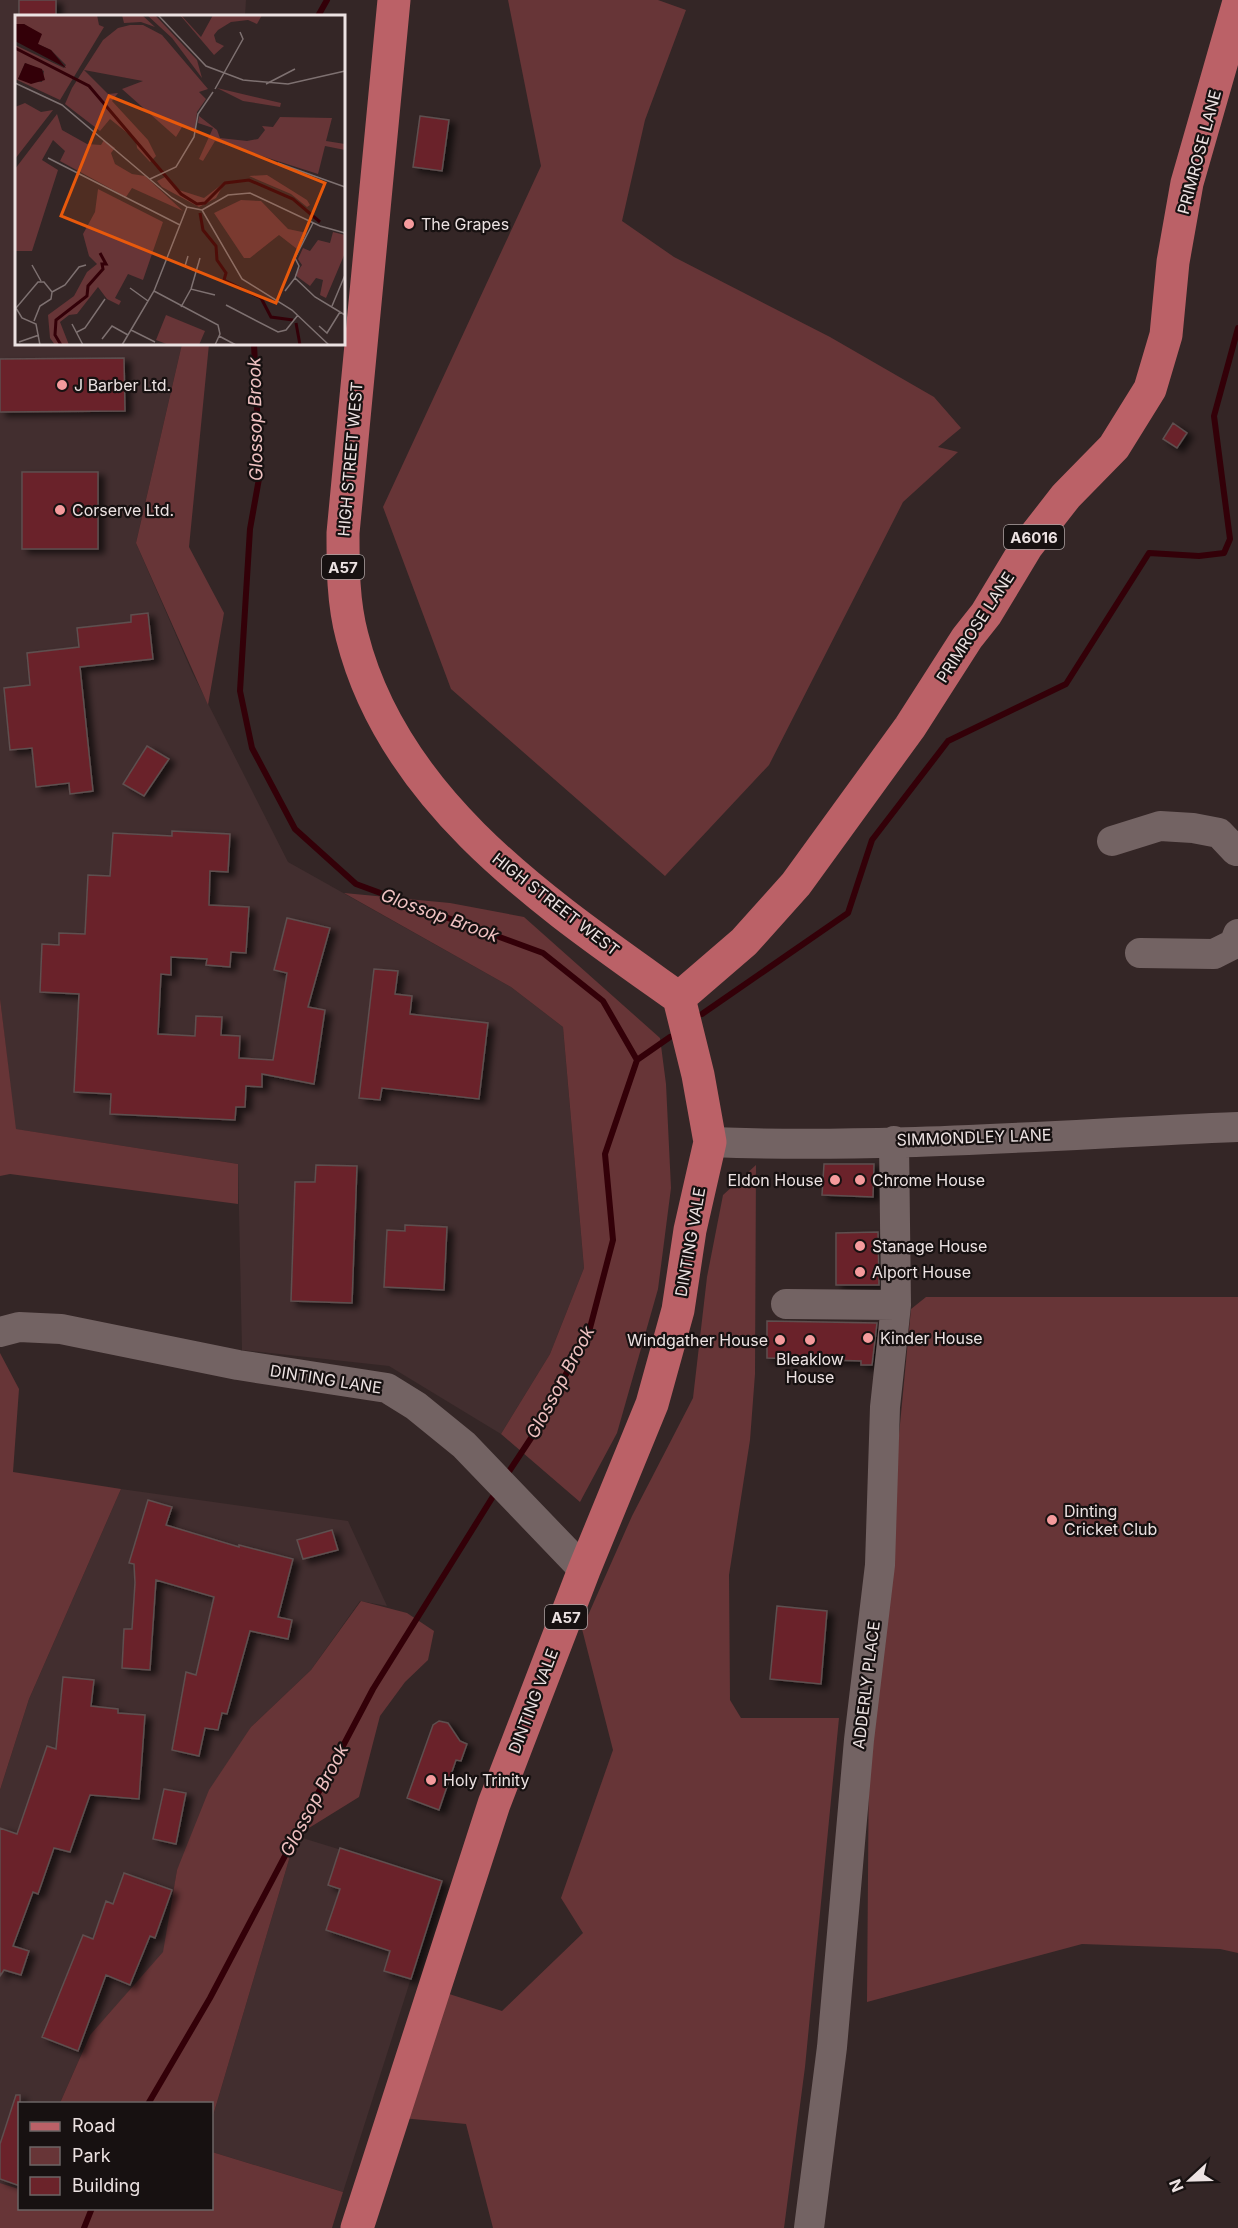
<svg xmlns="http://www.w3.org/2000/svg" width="1238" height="2228" viewBox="0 0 1238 2228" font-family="Inter,sans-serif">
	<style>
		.built { fill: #422e2f }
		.green { fill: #673537 }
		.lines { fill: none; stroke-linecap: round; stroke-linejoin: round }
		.stream { stroke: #330008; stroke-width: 6 }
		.building { fill: #6b232a; stroke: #5e4f4f; stroke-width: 1.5; filter: url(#shadow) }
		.minor { stroke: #736363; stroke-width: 30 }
		.major { stroke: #bb6167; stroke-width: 33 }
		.poi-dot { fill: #f59b9d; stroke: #171111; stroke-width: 2 }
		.labels { text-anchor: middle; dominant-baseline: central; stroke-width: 4.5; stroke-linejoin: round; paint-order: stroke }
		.shield { fill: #171111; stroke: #aca3a3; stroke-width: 1.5 }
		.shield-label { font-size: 15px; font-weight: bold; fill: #ece2e2 }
		.street-label { font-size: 16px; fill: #ece2e2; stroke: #171111 }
		.poi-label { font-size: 16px; fill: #ece2e2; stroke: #171111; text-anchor: start }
		.water-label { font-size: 18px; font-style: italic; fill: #f0c2c2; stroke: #171111 }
		.inset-river { fill: none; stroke: #330008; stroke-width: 3 }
		.inset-road { fill: none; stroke: #7e7171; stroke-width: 1.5 }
		.view { fill: #e8590c; fill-opacity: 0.15; stroke: #e8590c; stroke-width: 3 }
		.inset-edge { fill: none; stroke: #ece2e2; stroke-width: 3 }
	</style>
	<defs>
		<filter id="shadow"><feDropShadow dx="6" dy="4" stdDeviation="3" flood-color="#0009"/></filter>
	</defs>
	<rect width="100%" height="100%" fill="#342626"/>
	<path class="built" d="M0 0H246L245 16H16V344H182L136 543 192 672 288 862 511 987 563 1027 584 1268 550 1354 501 1434 389 1366 242 1350 238 1164 15 1129 0 998Z
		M121 1489 348 1521 387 1606 360 1601 311 1670 251 1727 177 1870 164 1952 90 2035 60 2103 20 2104 19 2189 0 2183V1790L29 1699Z
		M296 1836 442 1881 343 2192 212 2152V2119Z"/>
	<path class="green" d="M508 0H658L686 10 645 120 622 221 674 257 830 337 934 397 961 428 938 447 958 452 903 502 769 765 665 876 451 689 383 507 541 166Z
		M182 344H209L189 547 224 613 208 705 136 543Z
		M344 893 450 903 524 917 660 1038 666 1084 671 1188 658 1289 617 1433 580 1502 501 1434 550 1354 584 1268 563 1027 511 987Z
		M0 998 16 1129 238 1164V1204L10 1174 0 1176Z
		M756 1165 755 1374 750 1440 729 1575 730 1700 741 1718H839L805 2067 784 2228H493L466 2124 402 2118 443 1992 502 2011 583 1933 561 1898 613 1750 582 1629 632 1516 693 1398 707 1277 723 1195Z
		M926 1297H1238V1953L1220 1949 1082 1944 867 2002 869 1749 911 1309Z
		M0 1353 19 1389 13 1472 121 1489 29 1699 0 1790Z
		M361 1601 407 1613 434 1631 428 1660 405 1682 380 1716 359 1797 296 1836 212 2119V2104L60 2103 90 2035 163 1952 177 1870 209 1790 251 1727 311 1670Z
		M212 2152 343 2192 332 2228H0V2183L19 2189 20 2208H212Z"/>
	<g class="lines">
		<path class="stream" d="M318 16 327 0
			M254 344 260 473 250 529 240 691 252 748 295 829 356 884 543 953 603 1001 637 1060 605 1154 613 1240 590 1328 539 1426 506 1476
			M702 1014 848 913 872 840 948 741 1066 684 1149 553 1199 556 1224 553 1230 539 1214 416 1238 328
			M637 1060 670 1037
			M148 2104 210 1998 373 1689 497 1490
			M84 2228 92 2208"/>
	</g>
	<path class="building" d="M19 0H56V16H19Z
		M420 116 449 120 442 171 413 167Z
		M124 358 125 411 0 412V359Z
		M1173 423 1187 433 1177 448 1163 439Z
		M22 472H98V549H22Z
		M148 613 153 659 80 667 93 791 70 794 69 783 36 787 32 748 10 750 4 688 30 685 27 653 79 647 77 628 131 622V615Z
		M147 746 169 759 144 796 123 784Z
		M172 831 230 834 228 872 210 871 209 905 249 907 246 953 231 952 230 967 206 965 207 959 171 957V975L161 974 158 1034 195 1036 196 1016 222 1017 221 1035 240 1036 239 1058 273 1060 287 973 274 970 287 918 330 928 308 1007 325 1010 314 1084 262 1074V1087L246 1086 245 1107H236L235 1120 110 1114 111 1094 74 1092 79 994 40 992 42 944 59 945V933L85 934 88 875 110 876 113 833 172 836Z
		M374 969 398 971 395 994 412 996 410 1014 488 1023 479 1099 382 1088 380 1100 359 1098Z
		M824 1164H874L873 1197 822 1195Z
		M316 1165 357 1166 352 1303 291 1301 295 1182H315Z
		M405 1225 447 1227 444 1290 384 1287 387 1230 405 1231Z
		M878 1232 879 1285H836V1233Z
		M767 1321 877 1323 872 1365H861V1361L767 1358Z
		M148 1500 172 1507 166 1525 239 1547V1545L293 1559 278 1617 292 1620 288 1639 250 1631 227 1714 222 1713 218 1730 205 1728 199 1756 172 1750 186 1672 196 1675 214 1597 156 1580 150 1670 122 1668 124 1629H132L135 1583 134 1564 129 1563Z
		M332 1530 338 1550 303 1559 297 1540Z
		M777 1606 827 1611 821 1684 770 1679Z
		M63 1677 94 1680 91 1706 118 1709V1713L145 1715 139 1799 90 1795 70 1852 54 1848 38 1894 33 1892 13 1946 29 1951 21 1975 4 1970 0 1976V1828L17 1834 47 1746 56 1749Z
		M439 1721 448 1723 460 1741 467 1744 461 1761 456 1760 439 1810 407 1798 433 1725Z
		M164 1789 186 1793 176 1844 153 1839Z
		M340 1848 442 1881 411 1979 384 1971 390 1951 326 1930 340 1889 328 1885Z
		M124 1873 172 1890 155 1938 150 1936 130 1985 106 1975 78 2051 42 2037 83 1935 93 1939 106 1901 113 1904Z
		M16 2095H20V2186L0 2179V2144Z"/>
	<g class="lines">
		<path class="minor" d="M1112 841 1160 826 1193 828 1219 833 1236 851 1238 850
			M1140 953 1214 954 1234 944 1238 934
			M710 1142C886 1149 1063 1134 1238 1127
			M786 1304 896 1305
			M0 1332 19 1327 61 1329 238 1365 387 1388 416 1406 464 1445 584 1570
			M809 2228 832 2047 859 1740 880 1565 885 1407 896 1305 894 1141"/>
		<path class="major" d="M394 0 343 533C343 568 343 602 352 636 394 803 547 904 679 998
			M679 998 744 942 796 884 910 727 967 638 986 614 1027 546 1066 496 1114 447 1150 389 1166 335 1173 262 1187 183 1238 5
			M357 2228 494 1804 584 1570 652 1404 678 1310 690 1230 710 1142 698 1075 679 998"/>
	</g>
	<g class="poi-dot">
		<circle cx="409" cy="224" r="6"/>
		<circle cx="62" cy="385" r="6"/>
		<circle cx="60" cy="510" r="6"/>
		<circle cx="835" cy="1180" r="6"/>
		<circle cx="860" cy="1180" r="6"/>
		<circle cx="860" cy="1246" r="6"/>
		<circle cx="860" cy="1272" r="6"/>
		<circle cx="868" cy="1338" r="6"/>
		<circle cx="780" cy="1340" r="6"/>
		<circle cx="810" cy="1340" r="6"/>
		<circle cx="1052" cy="1520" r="6"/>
		<circle cx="431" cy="1780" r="6"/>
	</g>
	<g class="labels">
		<g class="shield">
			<rect x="1004" y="525" width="60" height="24" rx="4.5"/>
			<rect x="322" y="555" width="42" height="24" rx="4.5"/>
			<rect x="545" y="1605" width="42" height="24" rx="4.5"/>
		</g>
		<g class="shield-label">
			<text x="1034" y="537">A6016</text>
			<text x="343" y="567">A57</text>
			<text x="566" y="1617">A57</text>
		</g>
		<g class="street-label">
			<text transform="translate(1199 152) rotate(-75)">PRIMROSE LANE</text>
			<text transform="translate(350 459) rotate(-85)">HIGH STREET WEST</text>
			<text transform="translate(975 627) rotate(-57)">PRIMROSE LANE</text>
			<text transform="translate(556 904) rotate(38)">HIGH STREET WEST</text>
			<text transform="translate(974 1137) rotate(-2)">SIMMONDLEY LANE</text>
			<text transform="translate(690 1242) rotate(-80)">DINTING VALE</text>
			<text transform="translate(326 1379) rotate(9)">DINTING LANE</text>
			<text transform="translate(866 1685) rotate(-83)">ADDERLY PLACE</text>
			<text transform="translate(533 1701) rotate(-69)">DINTING VALE</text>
		</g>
		<g class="poi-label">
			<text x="421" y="224">The Grapes</text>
			<text x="74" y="385">J Barber Ltd.</text>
			<text x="72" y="510">Corserve Ltd.</text>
			<text x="823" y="1180" text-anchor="end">Eldon House</text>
			<text x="872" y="1180">Chrome House</text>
			<text x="872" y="1246">Stanage House</text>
			<text x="872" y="1272">Alport House</text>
			<text x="880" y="1338">Kinder House</text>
			<text x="768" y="1340" text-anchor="end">Windgather House</text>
			<text x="810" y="1359" text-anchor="middle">Bleaklow<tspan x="810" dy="18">House</tspan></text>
			<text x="1064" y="1511">Dinting<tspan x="1064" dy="18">Cricket Club</tspan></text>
			<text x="443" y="1780">Holy Trinity</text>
		</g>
		<g class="water-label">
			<text transform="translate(255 419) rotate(-91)">Glossop Brook</text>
			<text transform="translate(440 915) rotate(20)">Glossop Brook</text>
			<text transform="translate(560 1382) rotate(-62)">Glossop Brook</text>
			<text transform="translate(314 1800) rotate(-62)">Glossop Brook</text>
		</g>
	</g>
	<g transform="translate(15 15)">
		<rect width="330" height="330" fill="#342626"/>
		<path d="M0 0H82L84 10 89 12 45 85 0 64V30L49 53 51 50 36 35 23 29 22 18 9 9 0 10ZM10 48 29 56 27 67 3 64ZM107 0H127L140 12 126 7 109 8ZM132 0H140L182 45 187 63 157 23ZM165 0H166L186 22 198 0H247L242 9 233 5 216 7 203 15 199 20 201 27 209 31 199 40ZM115 10H128L147 20 193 74 184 77 191 84 182 97 180 115 167 112 161 122 107 74 128 66 69 55 93 79 103 78 97 86 133 125 141 141 135 147 122 133 121 125 95 104 85 116 50 89 57 73 88 25 103 13ZM202 73 266 88 265 92 228 86ZM10 88 26 97 38 95 0 144V92ZM42 99 47 115 72 129 86 130 89 125 100 133 96 138 100 149 117 159 130 161 168 196 117 173 111 182 45 146 50 136 38 125 27 145 43 155 17 236H0V154ZM184 101 202 115 205 123 232 126 243 124 250 115 247 111 258 112 265 102 317 103 311 126 330 129V135L310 131 303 159 200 126 188 146 184 144 198 113 183 108ZM252 160 292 185 295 190 292 192 276 179 234 161ZM152 161 164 175 189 183 210 167 201 183 184 192 147 172 142 166ZM83 174 148 207 128 265 113 259 100 283 106 286 104 290 92 284 83 272 62 299 54 300 45 307 54 330H40L35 323 33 300 59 281 72 257 82 249 74 241 68 219 80 197ZM226 185 246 186 273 214 292 218 282 234 264 220 235 243H229L199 198ZM318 217 330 220V238L311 283 305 280 308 265 301 263 295 271 280 260 287 250 283 244 288 233 295 236 303 225 315 228ZM151 300 190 316 184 330H154L141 325Z" fill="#673537" fill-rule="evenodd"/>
		<path d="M0 9H9L27 19 23 29 36 35 51 53 0 26ZM10 48 27 54 30 65 16 69 3 64Z" fill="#330008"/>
		<path class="inset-river" d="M0 33 74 71 166 179 182 189 190 188 210 168 234 165 278 184 305 207M185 198 188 215 201 231 202 245 211 258 209 265 246 283 256 302 278 305M281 308 285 330M46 330 40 320 41 305 72 281 73 271 88 254 87 249H91L85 238"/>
		<path class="inset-road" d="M143 0 191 51 228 65 273 69 330 56M0 68 47 90 157 183 172 192 187 195M251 69 280 54M200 74 228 24 225 17M33 143 165 210M263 148 330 172M135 164 161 152 179 122 183 99 198 77M187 195 227 264 277 295 314 330M187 195 213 180 235 178 305 211 330 218M173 241 170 251 179 255M17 250 26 266M280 263 300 282 330 300M115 273 133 286M176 274 185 243M139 276 203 310 205 319 200 330M270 276 280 263 284 251 280 243 298 208M37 277 50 270 64 252 71 250M211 290 263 317 271 315 283 300M317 291 330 260M166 292 176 274 200 280M19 306 25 291 36 284 37 277M57 309 68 330M304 311 312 318 325 297M116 315 140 327M62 317 70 313 90 284M204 321 221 330M87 324 97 311 113 320M4 327 24 320M25 330 21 309 7 303 1 293 23 267H29L37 277M107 330 139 276 172 192"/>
		<path class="view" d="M94 81 310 168 261 288 46 201Z"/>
		<rect width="330" height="330" class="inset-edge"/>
	</g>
	<rect x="18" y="2102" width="195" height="108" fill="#171111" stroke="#6c6565" stroke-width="1.5"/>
	<rect x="30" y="2122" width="30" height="9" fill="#bb6167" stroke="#6c6565" stroke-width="1.5"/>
	<text x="72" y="2132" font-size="18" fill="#ece2e2">Road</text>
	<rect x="30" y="2147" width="30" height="18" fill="#673537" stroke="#6c6565" stroke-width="1.5"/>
	<text x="72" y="2162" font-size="18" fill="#ece2e2">Park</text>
	<rect x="30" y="2177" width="30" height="18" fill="#6b232a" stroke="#6c6565" stroke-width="1.5"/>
	<text x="72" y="2192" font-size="18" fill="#ece2e2">Building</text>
	<g transform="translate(1190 2180) rotate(248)" stroke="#171111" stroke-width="4.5" paint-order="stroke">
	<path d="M0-4.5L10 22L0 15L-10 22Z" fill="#ece2e2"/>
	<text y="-9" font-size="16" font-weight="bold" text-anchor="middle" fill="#ece2e2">N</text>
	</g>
</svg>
